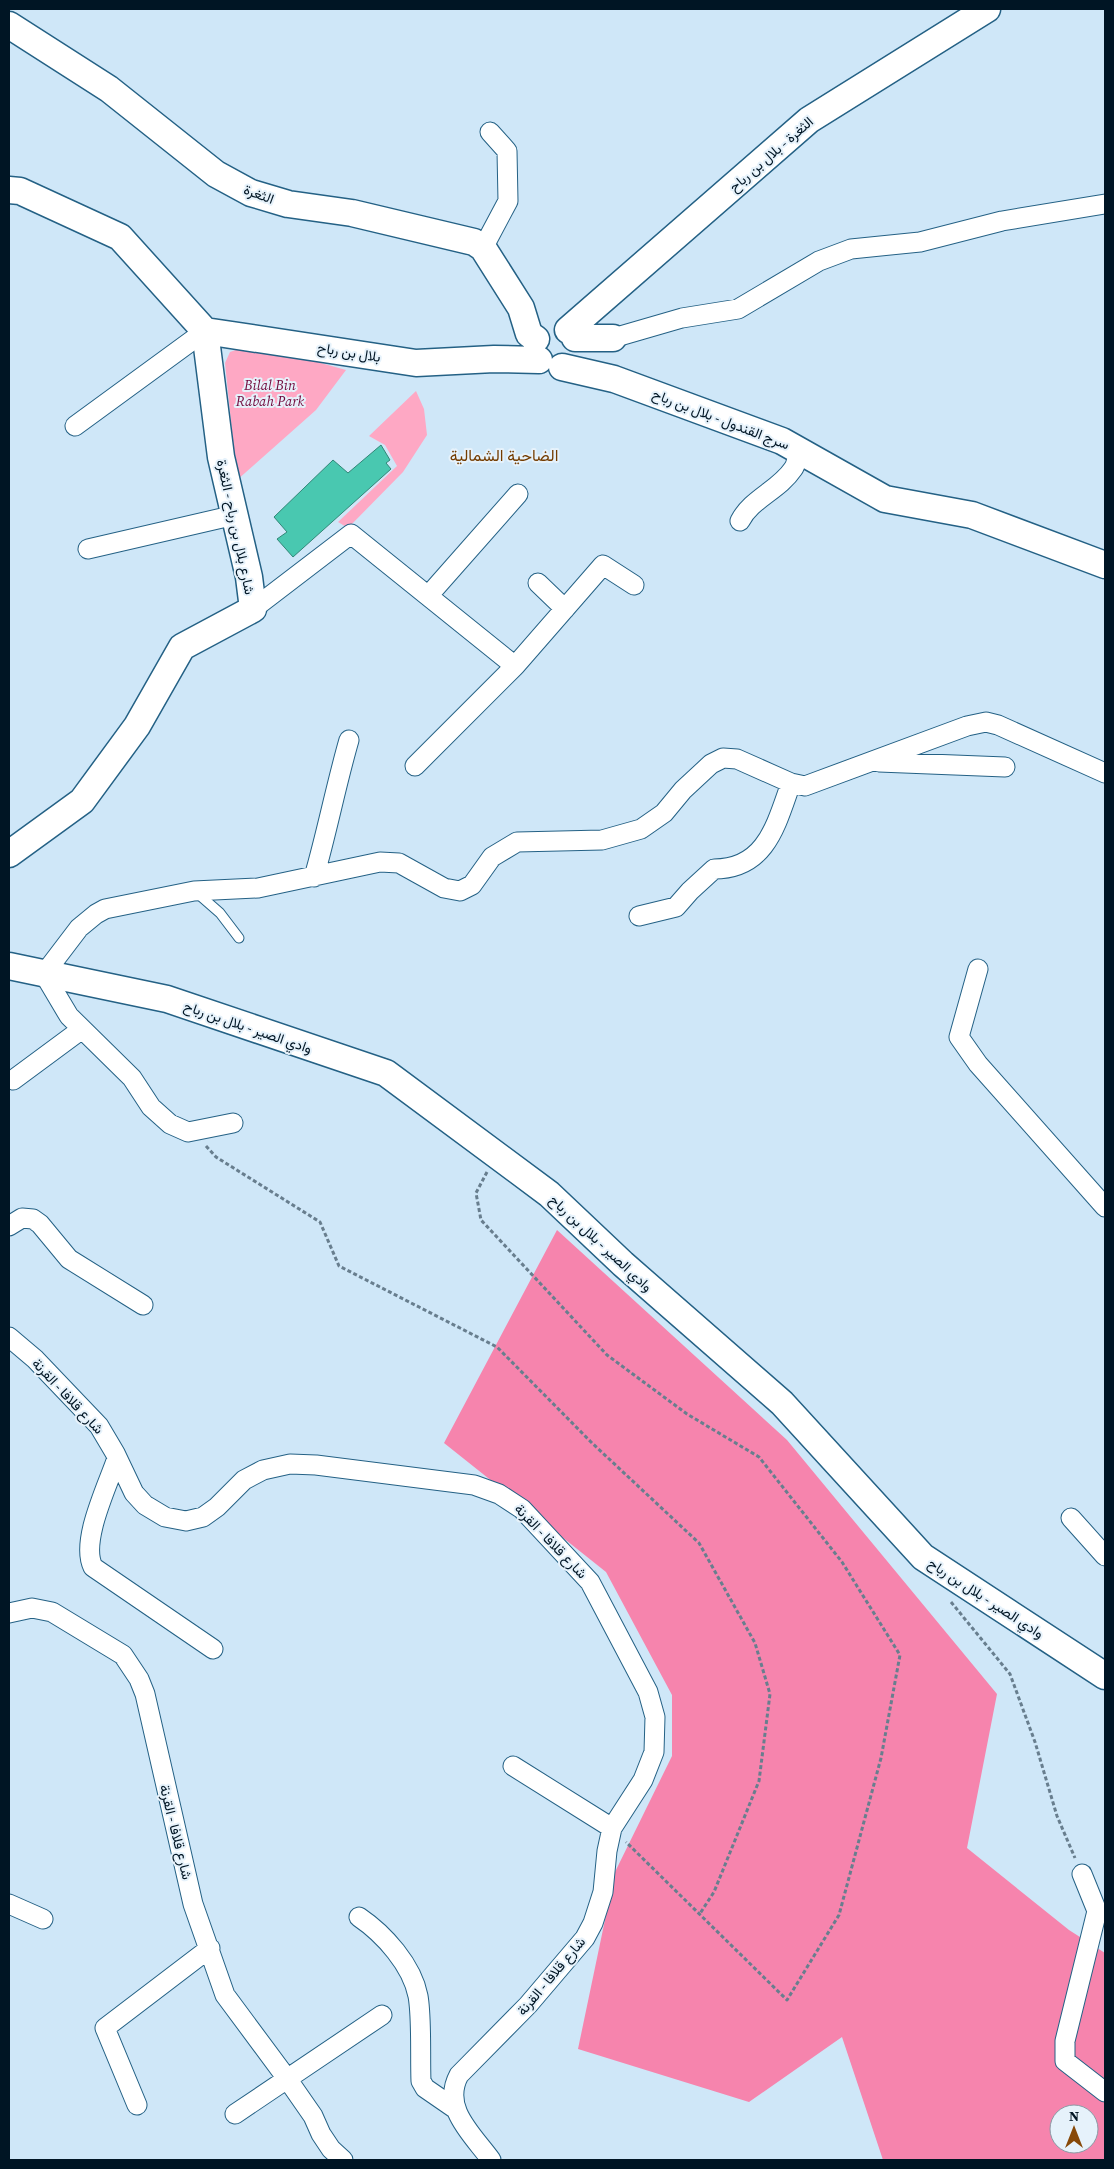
<svg xmlns="http://www.w3.org/2000/svg" width="1114" height="2169" viewBox="0 0 1114 2169" font-family="'Source Serif 4',Vazirmatn,serif">
	<style>
		.green { fill: #fea8c4 }
		.forest { fill: #f684ad; fill-rule: evenodd }
		.building { fill: #49c8b0; stroke: #318777 }
		.lines { fill: none; stroke-linecap: round; stroke-linejoin: round }
		.lane-casing { stroke: #246185; stroke-width: 11 }
		.street-casing { stroke: #246185; stroke-width: 21 }
		.secondary-casing { stroke: #246185; stroke-width: 29 }
		.path { stroke: #687e8e; stroke-width: 3; stroke-dasharray: 4 2.5; stroke-linecap: butt }
		.lane { stroke: #fff; stroke-width: 9 }
		.street { stroke: #fff; stroke-width: 19 }
		.secondary { stroke: #fff; stroke-width: 26 }
		.labels { text-anchor: middle; dominant-baseline: central; stroke-width: 4; stroke-linejoin: round; paint-order: stroke }
		.street-label { font-size: 14px; fill: #001524; stroke: #e6f2fb }
		.park-label { font-size: 14px; font-style: italic; fill: #720a3d; stroke: #e6f2fb }
		.quarter-label { font-size: 16px; fill: #733c00; stroke: #e6f2fb }
	</style>
	<rect width="100%" height="100%" fill="#cfe7f8"/>
	<path class="green" d="M253 344 346 370 316 410 237 480 225 363 230 352Z
		M416 391 424 409 427 435 403 472 348 528 338 522 397 466 385 445 369 436Z"/>
	<path class="forest" d="M557 1230 787 1440 997 1694 967 1848 1069 1930 1105 1953V2160H883L842 2037 749 2102 578 2049 615 1872 672 1756V1695L606 1572 444 1443ZM1059 2114H1089V2144H1059Z"/>
	<path class="building" d="M381 445 390 460 386 463 391 469 293 557 277 539 287 532 274 517 333 460 348 473Z"/>
	<g class="lines">
		<defs>
			<path id="lane" d="M196 892 220 913 239 938"/>
			<path id="street" d="M483 248 508 201 507 151 490 132
				M613 338 682 318 738 309 819 261 851 249 920 242 1002 221 1105 204
				M75 426 205 331
				M740 521C751 499 779 490 793 469 797 464 797 456 799 450
				M88 549 235 515
				M538 583 565 609
				M428 596 518 494
				M253 609 351 534 515 666 603 565 634 585
				M879 762 1005 767
				M415 766 515 666
				M314 877C327 832 336 785 349 740
				M639 916 676 907 690 891 714 869C766 869 776 825 791 783
				M978 969 959 1037 978 1064 1105 1207
				M13 1080 82 1029
				M233 1123 188 1132 170 1124 151 1107 132 1078 69 1016 44 974 79 928 96 914 105 909 194 891 258 888 380 862 399 863 444 888 460 891 472 885 492 857 517 842 602 840 641 829 664 813 683 790 711 764 723 758 737 759 791 783 805 786 967 726 986 722 998 725 1105 773
				M9 1226 22 1218 33 1219 40 1224 69 1259 143 1305
				M9 1337 35 1359 99 1426 115 1453 134 1493 145 1505 165 1517 186 1521 203 1517 217 1507 244 1480 263 1470 290 1464 316 1465 474 1485 499 1494 522 1509 590 1582 648 1692 655 1717 654 1752 643 1780 612 1828 607 1851 603 1892 593 1923 585 1938 528 2005 459 2075C441 2108 473 2135 491 2160
				M117 1458C108 1485 80 1541 93 1567L213 1649
				M1071 1518 1105 1556
				M9 1613 32 1608 52 1612 123 1655 139 1679 145 1694 193 1904 225 1995 288 2080 313 2116 321 2134 331 2149 343 2160
				M513 1766 612 1828
				M1082 1874 1097 1911 1065 2041V2061L1105 2092
				M9 1904 43 1919
				M359 1917C384 1934 412 1965 418 1996 422 2018 420 2057 421 2081L425 2088 454 2108
				M137 2105 105 2028 210 1948
				M235 2114 382 2015"/>
			<path id="secondary" d="M9 25 109 89 216 174 251 193 288 204 352 213 474 242 483 248 521 308 529 334 536 339
				M9 190 20 191 120 237 205 331
				M568 330 809 120 987 9
				M205 331 416 363 494 359 539 360
				M575 338H613
				M562 367 614 379 782 441 885 499 972 515 1105 565
				M9 854 82 801 137 726 182 647 253 609 249 577 221 457 205 331
				M9 966 167 999 386 1073 549 1194 623 1264 782 1403 923 1557 1105 1676"/>
		</defs>
		<use href="#lane" class="lane-casing"/>
		<use href="#street" class="street-casing"/>
		<use href="#secondary" class="secondary-casing"/>
		<path class="path" d="M206 1146 216 1157 320 1222 339 1266 497 1347 592 1443 699 1543 755 1643 770 1694 759 1781 714 1892 699 1915
			M487 1172 476 1193 481 1220 607 1355 687 1414 759 1457 842 1562 900 1655 881 1758 839 1915 787 2000 626 1842
			M951 1602 1010 1674 1035 1742 1057 1816 1075 1858"/>
		<use href="#lane" class="lane"/>
		<use href="#street" class="street"/>
		<use href="#secondary" class="secondary"/>
	</g>
	<g class="labels">
		<g class="street-label">
			<text transform="translate(771 154) rotate(-41)">الثغرة - بلال بن رباح</text>
			<text transform="translate(259 194) rotate(20)">الثغرة</text>
			<text transform="translate(349 352) rotate(9)">بلال بن رباح</text>
			<text transform="translate(721 419) rotate(21)">سرج القندول - بلال بن رباح</text>
			<text transform="translate(236 527) rotate(78)">شارع بلال بن رباح - الثغرة</text>
			<text transform="translate(248 1027) rotate(19)">وادي الصير - بلال بن رباح</text>
			<text transform="translate(601 1243) rotate(43)">وادي الصير - بلال بن رباح</text>
			<text transform="translate(68 1396) rotate(47)">شارع قلافا - القرنة</text>
			<text transform="translate(551 1541) rotate(46)">شارع قلافا - القرنة</text>
			<text transform="translate(986 1598) rotate(33)">وادي الصير - بلال بن رباح</text>
			<text transform="translate(176 1832) rotate(76)">شارع قلافا - القرنة</text>
			<text transform="translate(551 1976) rotate(-50)">شارع قلافا - القرنة</text>
		</g>
		<g class="park-label">
			<text x="270" y="385">Bilal Bin<tspan x="270" dy="16">Rabah Park</tspan></text>
		</g>
		<g class="quarter-label">
			<text x="504" y="455">الضاحية الشمالية</text>
		</g>
	</g>
	<rect width="1114" height="2169" fill="none" stroke="#001524" stroke-width="20"/>
	<g transform="translate(1074 2129)"><circle r="24" fill="#e6f2fb" stroke="#8a9aa5"/>
	<path d="M0-4L9 19L0 12L-9 19Z" fill="#874909"/>
	<text y="-8" font-size="14" font-weight="bold" text-anchor="middle" fill="#001524">N</text>
	</g>
</svg>
